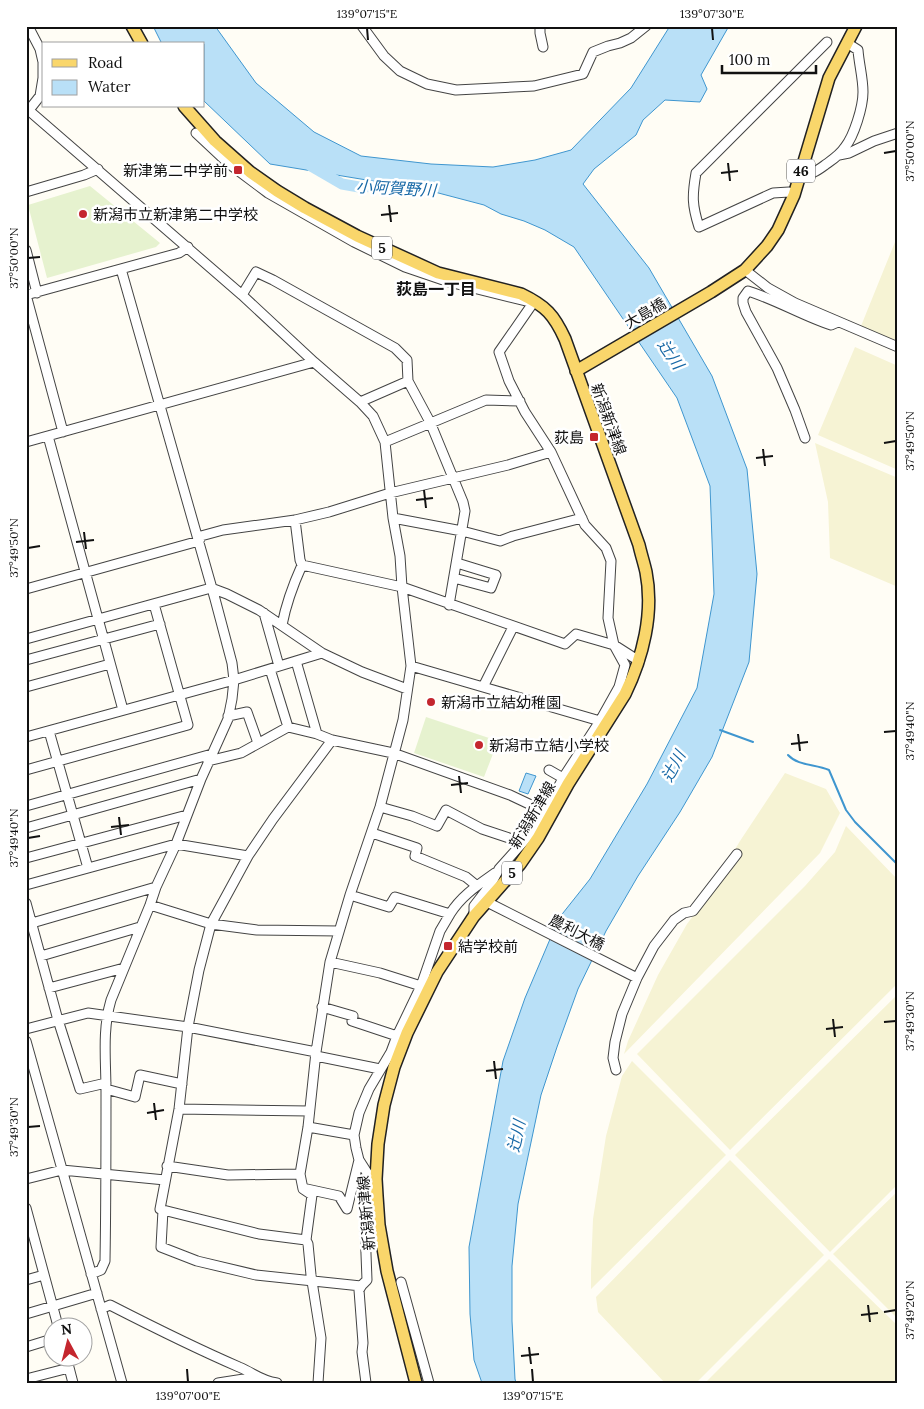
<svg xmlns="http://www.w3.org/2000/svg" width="924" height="1409" viewBox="0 0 924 1409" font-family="Lora,'Noto Sans JP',serif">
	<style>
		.farmland { fill: #f6f3d4 }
		.pitch { fill: #e6f2cf }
		.water { fill: #b9e0f7; stroke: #3f96cf }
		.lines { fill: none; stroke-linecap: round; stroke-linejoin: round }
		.stream { stroke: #3f96cf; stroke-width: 2 }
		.river { stroke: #b9e0f7; stroke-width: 11 }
		.minor-casing { stroke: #444; stroke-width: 11 }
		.major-casing { stroke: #222; stroke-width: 14 }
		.minor { stroke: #fff; stroke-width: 9 }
		.major { stroke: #f9d66b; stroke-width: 11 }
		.ticks { fill: none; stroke: #111; stroke-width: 2 }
		.poi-dot { fill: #c4262e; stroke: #fff; stroke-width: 2 }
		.labels { text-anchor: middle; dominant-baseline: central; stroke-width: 5; stroke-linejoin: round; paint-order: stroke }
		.shield { fill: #fff; stroke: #585858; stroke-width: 1 }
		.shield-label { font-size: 14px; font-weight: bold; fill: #111 }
		.poi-label { font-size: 15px; fill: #111; stroke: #fff; text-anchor: start }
		.street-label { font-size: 15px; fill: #111; stroke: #fff }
		.water-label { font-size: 16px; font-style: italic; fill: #1768a6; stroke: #fff }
		.neighbourhood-label { font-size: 16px; font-weight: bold; fill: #111; stroke: #fff }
		.neatline { fill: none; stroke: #111; stroke-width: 2 }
		.ticks-label { font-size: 12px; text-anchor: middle; fill: #111 }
	</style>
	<rect width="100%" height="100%" fill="#fffdf5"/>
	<path class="farmland" d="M895 242 898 243V342L861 326Z
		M855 347 898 366V470L818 435Z
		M815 443 898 478V587L830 558 828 502Z
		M785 773 826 789 840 813 820 853 624 1054 628 1041 658 975 687 924 702 904 740 841Z
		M846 826 898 880V983L730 1150 637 1054 805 886 835 852Z
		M898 994V1184L830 1252 735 1155Z
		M632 1061 726 1155 591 1289V1270L593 1219 606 1136 622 1076Z
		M730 1160 824 1255 696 1383H665L598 1312 596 1297Z
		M898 1191V1319L833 1254Z
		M829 1259 898 1326V1379L894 1383H705Z"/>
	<path class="pitch" d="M90 186 160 243 156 247 47 278 28 205Z
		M426 717 498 741 484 777 414 753Z"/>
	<path class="water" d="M153 26H215L256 83 314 132 361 156 431 164 493 167 535 160 571 150 631 88 670 26H729L701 75 707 89 700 102 665 100 643 120 636 135 594 169 583 184 649 268 712 376 747 469 757 574 749 662 712 757 680 812 638 876 606 931 578 989 557 1047 541 1095 518 1204 512 1266V1321L515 1379 516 1383H482L474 1360 470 1314 469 1247 503 1061 525 998 559 918 590 879 647 784 697 688 714 594 710 486 677 398 574 247 545 230 524 221 501 214 484 205 427 190 270 164 204 101V44H162Z
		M526 773 536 776 528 794 519 791Z"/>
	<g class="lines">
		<path class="stream" d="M720 730 753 742
			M788 755C798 766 815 764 829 770L846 810 855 822 898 865"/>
		<path class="river" d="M311 166 342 184 359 187 380 186H414"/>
		<defs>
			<path id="minor" d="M362 26 384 56 400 71 427 84 456 90 534 86 583 74 593 52 608 46 620 43 631 38 646 26
				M540 26V33L543 47
				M26 108 242 295 314 362 360 402 373 416 385 442 393 518 400 556 402 587 411 666 403 720 380 807 350 895 330 962 316 1052 308 1127 300 1174 303 1189 312 1195 306 1240 308 1244 311 1275 321 1338 318 1383
				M26 111 29 110 40 96 43 78V62L40 49 28 26
				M196 133 228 163 268 193 354 242 405 267 449 282 530 302
				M839 155 849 153 874 141 898 133
				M801 172C810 176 817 171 825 165 832 160 840 155 845 147 854 136 863 107 863 92 863 78 859 64 858 50L847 43
				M26 192 84 175 98 169
				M794 195 789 192 773 193 699 227C692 205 692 196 696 173L827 42
				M26 250 37 293
				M745 270 768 288 795 303 898 347
				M26 295 179 253 188 247
				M26 295 63 432
				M242 295 256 272 273 280 395 348 407 360 408 381 430 422 463 502 465 511 449 605
				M360 402 408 381
				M48 436 123 710
				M805 438 795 410 777 368 746 312 743 303V298L748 291C777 300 803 316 831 325L838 322
				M26 442 314 362
				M385 442 486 400 520 401
				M393 518 462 531 500 541 513 536 582 518
				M302 565 402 587 565 644 576 634 614 645 639 661 637 664
				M454 578 491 588 496 575 457 563
				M26 589 199 541 201 536 223 530 295 520 329 512 390 493 508 465 551 452
				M264 613 279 666
				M282 625C286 604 293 585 302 565L300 560 295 520
				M26 639 211 588 227 594 259 610 322 653 362 672 407 689
				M26 660 160 624
				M296 661 317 734
				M411 666 483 687 513 627
				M270 669 288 727
				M26 687 110 664
				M483 687 600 721
				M228 716 247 712 258 743
				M49 731 88 868
				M26 737 234 680 322 653
				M332 740 273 819 248 856 211 924 199 970 188 1027 179 1109 160 1209 163 1210 161 1247 197 1261 256 1275 361 1286
				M208 761 241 753 288 727 317 734 332 740 393 753 510 795 546 812 549 807
				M26 770 188 725 154 604
				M549 770 563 778
				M26 806 212 754
				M380 807 412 816 437 826 446 810 482 829 509 838 520 845
				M26 828 201 779
				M372 833 417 848 415 856 466 877 477 886
				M26 858 187 815
				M26 885 176 844 248 856
				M350 895 389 907 395 897 450 914C461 896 478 885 495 873
				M487 902 637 978
				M26 903 58 1020 80 1089 106 1083
				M150 905 211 924 257 930 339 931
				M474 916V906L491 884 499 869 540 823 563 778 600 721 619 687 625 665 614 645 608 618 611 561 606 548 585 525 551 452 525 412 509 381 499 352 533 303 532 299
				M32 923 156 887
				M41 956 140 927
				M330 962 380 973 421 986
				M49 988 124 968
				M322 1007 353 1016 352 1021 397 1036
				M26 1029 88 1013 188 1027 316 1052
				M26 1041 122 1383
				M316 1056 380 1069
				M616 1070 613 1058 615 1042 622 1014 637 978 654 946 674 920 684 913 693 911 737 854
				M106 1089 135 1097 140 1075 182 1084
				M179 1109 309 1111
				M308 1127 354 1135
				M167 1166 228 1175 300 1174
				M26 1179 62 1170 165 1180
				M374 1188 371 1179 359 1160 356 1148 354 1135 359 1113 369 1089 391 1052 397 1036 421 986 440 931 450 914
				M307 1189 339 1196 347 1209 359 1160
				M26 1208 58 1326
				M163 1210 259 1234 306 1240
				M91 1274 101 1270 105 1261C106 1205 106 1148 106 1092 106 1060 102 1030 111 1000L150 905 156 887 176 844 201 779 228 719 232 699 234 680 232 663 215 599 121 269
				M26 1280 44 1275
				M401 1282 429 1383
				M101 1309 110 1305C153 1327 195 1348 239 1367 254 1373 259 1380 277 1383
				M26 1314 97 1293
				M26 1347 52 1339
				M66 1356 73 1383
				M26 1379 69 1368
				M218 1383 257 1377
				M366 1383 362 1352 363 1343 359 1290 362 1285 367 1280 365 1228 370 1182"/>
			<path id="major" d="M132 26 142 44
				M184 106 215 141 250 172 277 191 305 208 357 236 438 273 521 294C546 306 554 315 565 339L639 545C641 554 644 563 646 572 654 613 643 657 625 694L568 784 538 838 520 864 474 916 437 972 407 1033 394 1067 384 1105 378 1144 376 1179 377 1196 379 1225 387 1271 416 1383
				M576 371 711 292 745 270 767 246 778 230 794 195 829 78 856 26"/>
		</defs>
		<use href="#minor" class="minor-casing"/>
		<use href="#major" class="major-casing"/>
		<use href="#minor" class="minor"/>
		<use href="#major" class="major"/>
	</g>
	<path class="ticks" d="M367 28 368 40M712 28 713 40M884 153 896 151M728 163 730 181M721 173 738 171M389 205 391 222M381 215 398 213M28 258 40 257M884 443 896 441M763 449 765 466M756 458 773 456M424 490 426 508M416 500 433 498M84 532 86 549M76 542 94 540M28 548 40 546M884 732 896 731M798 734 800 751M791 744 808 742M459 776 461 793M451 785 468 783M119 817 121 835M111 827 129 825M28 838 40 836M833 1019 835 1037M884 1022 896 1021M826 1029 843 1027M494 1061 496 1079M486 1071 503 1069M154 1103 156 1120M147 1113 164 1110M28 1127 40 1126M868 1305 870 1322M884 1312 896 1310M861 1315 878 1313M529 1347 531 1364M521 1356 539 1354M187 1369 188 1382M532 1369 533 1382"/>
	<g class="poi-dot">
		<rect x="233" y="165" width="10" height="10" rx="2.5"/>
		<circle cx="83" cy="214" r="5"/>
		<rect x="589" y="432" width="10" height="10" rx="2.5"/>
		<circle cx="431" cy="702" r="5"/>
		<circle cx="479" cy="745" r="5"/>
		<rect x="443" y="941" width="10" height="10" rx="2.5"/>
	</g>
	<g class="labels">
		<g class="shield">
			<rect x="787" y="159.5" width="28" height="23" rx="4"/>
			<rect x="372" y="236.5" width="20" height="23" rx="4"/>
			<rect x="502" y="861.5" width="20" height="23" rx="4"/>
		</g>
		<g class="shield-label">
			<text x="801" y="171">46</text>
			<text x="382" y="248">5</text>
			<text x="512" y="873">5</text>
		</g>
		<g class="poi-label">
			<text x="228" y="170" text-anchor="end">新津第二中学前</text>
			<text x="93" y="214">新潟市立新津第二中学校</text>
			<text x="584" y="437" text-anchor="end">荻島</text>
			<text x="441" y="702">新潟市立結幼稚園</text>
			<text x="489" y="745">新潟市立結小学校</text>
			<text x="458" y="946">結学校前</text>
		</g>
		<g class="street-label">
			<text transform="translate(645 313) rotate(-30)">大島橋</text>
			<text transform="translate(609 419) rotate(70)">新潟新津線</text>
			<text transform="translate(532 815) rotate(-59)">新潟新津線</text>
			<text transform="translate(577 932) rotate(27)">農利大橋</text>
			<text transform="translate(366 1213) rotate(-95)">新潟新津線</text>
		</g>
		<g class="water-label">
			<text transform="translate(396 188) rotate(3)">小阿賀野川</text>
			<text transform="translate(671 354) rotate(55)">辻川</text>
			<text transform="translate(673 766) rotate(-62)">辻川</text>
			<text transform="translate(516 1136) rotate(-78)">辻川</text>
		</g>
		<g class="neighbourhood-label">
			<text x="436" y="289">荻島一丁目</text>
		</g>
	</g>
	<rect width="924" height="1409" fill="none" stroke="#ffffff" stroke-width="55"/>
	<rect x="42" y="42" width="162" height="65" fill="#ffffff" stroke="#a0a0a0"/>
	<rect x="52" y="59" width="25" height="8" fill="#f9d66b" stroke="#a0a0a0"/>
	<text x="88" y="68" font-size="15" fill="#111111">Road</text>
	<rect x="52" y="80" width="25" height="15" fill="#b9e0f7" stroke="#a0a0a0"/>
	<text x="88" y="92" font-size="15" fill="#111111">Water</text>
	<g transform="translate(68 1342) rotate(353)"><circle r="24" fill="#ffffff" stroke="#a0a0a0"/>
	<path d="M0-4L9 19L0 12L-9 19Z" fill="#c4262e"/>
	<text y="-8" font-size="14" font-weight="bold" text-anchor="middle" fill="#111111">N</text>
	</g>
	<path d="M722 65v8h94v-8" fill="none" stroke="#111111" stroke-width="2.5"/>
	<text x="729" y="65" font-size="15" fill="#111111" stroke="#ffffff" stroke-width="4" paint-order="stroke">100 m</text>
	<rect x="28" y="28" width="868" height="1354" class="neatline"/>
	<g class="ticks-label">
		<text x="367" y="18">139°07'15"E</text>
		<text x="712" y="18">139°07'30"E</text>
		<text transform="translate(910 151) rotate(-90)" y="4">37°50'00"N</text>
		<text transform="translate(14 258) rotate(-90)" y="4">37°50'00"N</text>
		<text transform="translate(910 441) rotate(-90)" y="4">37°49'50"N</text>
		<text transform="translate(14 548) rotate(-90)" y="4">37°49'50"N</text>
		<text transform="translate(910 731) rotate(-90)" y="4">37°49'40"N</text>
		<text transform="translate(14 838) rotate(-90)" y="4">37°49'40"N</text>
		<text transform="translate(910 1021) rotate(-90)" y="4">37°49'30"N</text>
		<text transform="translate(14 1127) rotate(-90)" y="4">37°49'30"N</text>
		<text transform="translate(910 1310) rotate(-90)" y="4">37°49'20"N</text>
		<text x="188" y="1400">139°07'00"E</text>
		<text x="533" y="1400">139°07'15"E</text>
	</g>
</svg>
